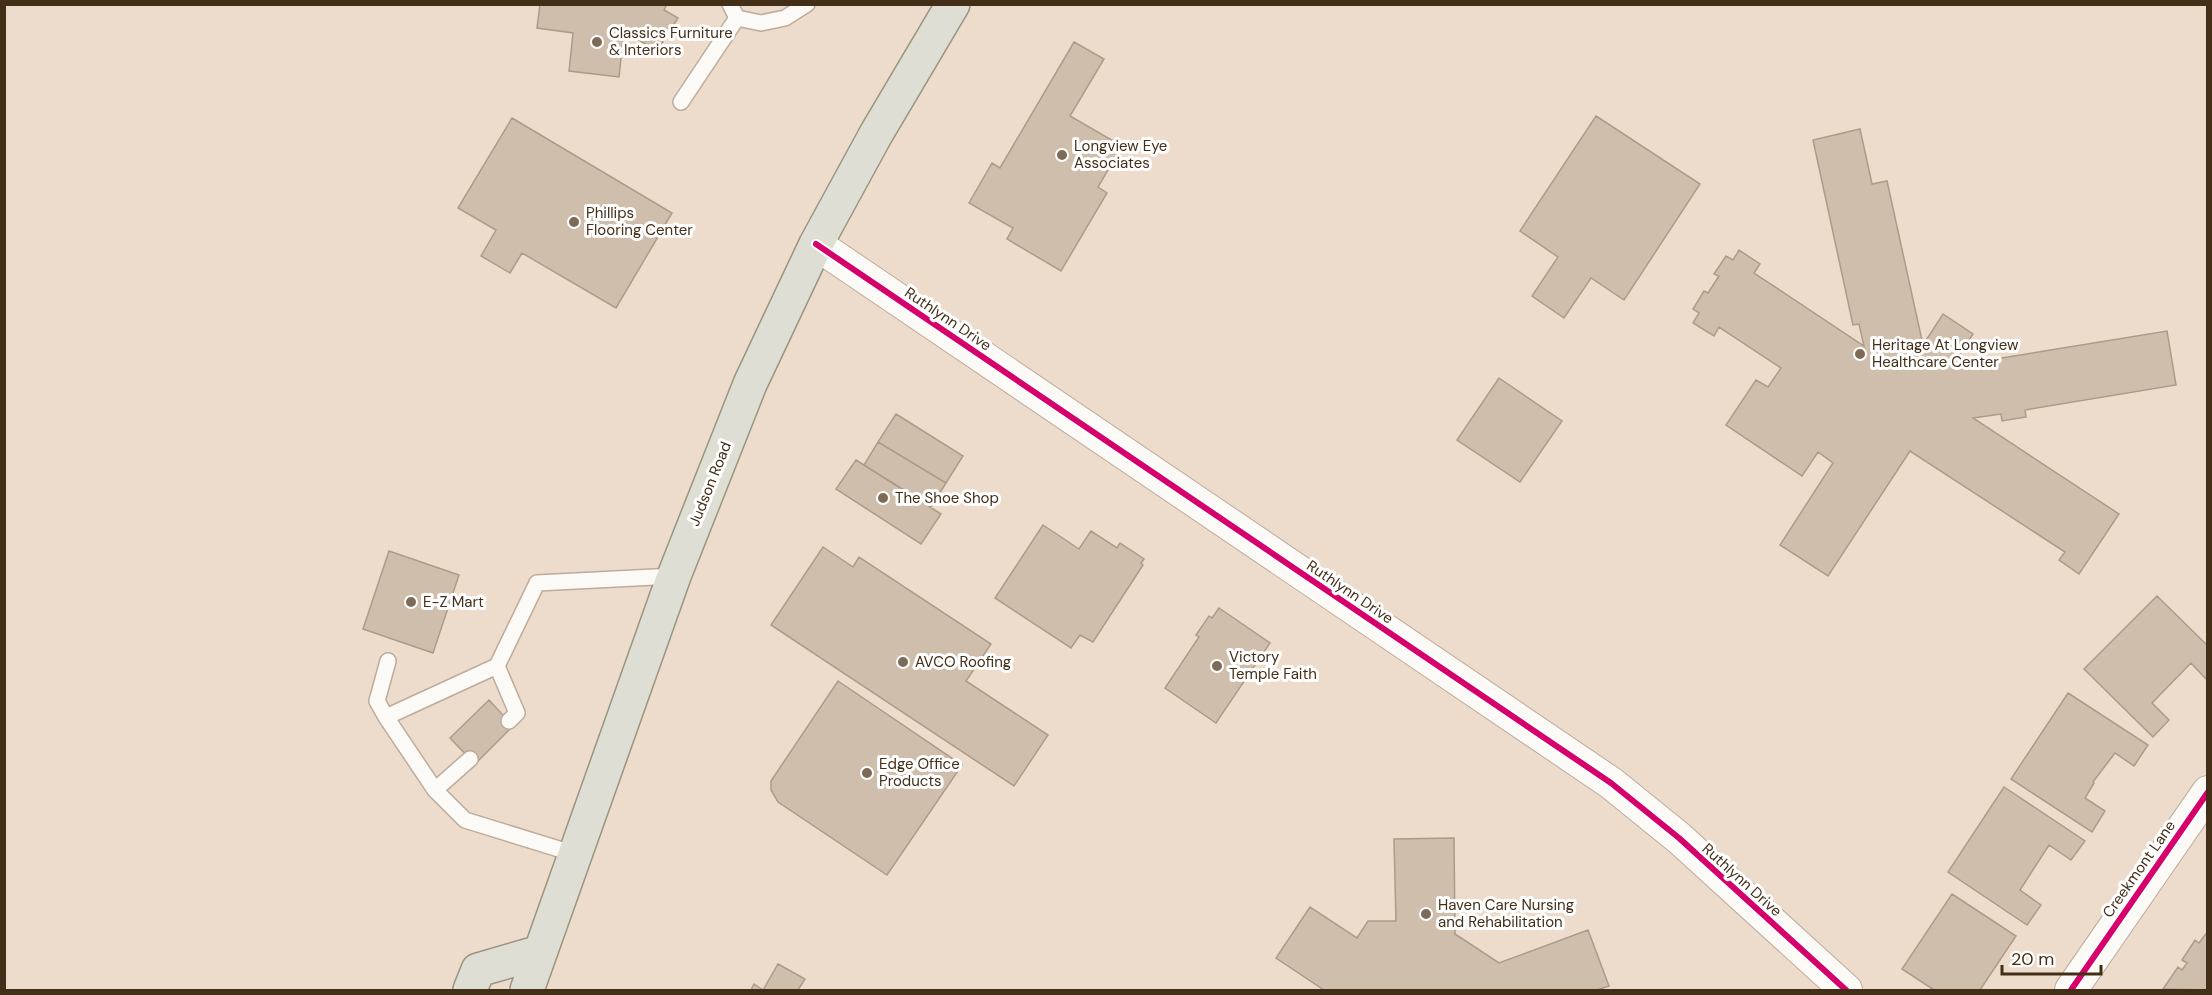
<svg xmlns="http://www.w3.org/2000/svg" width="2212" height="995" viewBox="0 0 2212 995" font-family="'DM Sans',sans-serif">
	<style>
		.building { fill: #d0bead; stroke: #ac9b89; stroke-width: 1.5 }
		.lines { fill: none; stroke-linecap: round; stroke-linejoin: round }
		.service-casing { stroke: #bdac9b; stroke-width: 18 }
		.minor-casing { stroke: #bdac9b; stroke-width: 34 }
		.primary-casing { stroke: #99947f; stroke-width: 36 }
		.service { stroke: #fcfaf7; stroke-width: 15 }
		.minor { stroke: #fcfaf7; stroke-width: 32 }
		.primary { stroke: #deded4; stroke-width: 33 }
		.cycleway-casing { stroke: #fff; stroke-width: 10 }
		.cycleway { stroke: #d6006c; stroke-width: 6 }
		.poi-dot { fill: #7e6b57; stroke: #fff; stroke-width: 2 }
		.labels { text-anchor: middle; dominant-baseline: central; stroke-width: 6; stroke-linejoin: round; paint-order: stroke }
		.poi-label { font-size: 15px; fill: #432e18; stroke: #fff; text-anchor: start }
		.street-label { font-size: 15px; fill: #432e18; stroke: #fff }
	</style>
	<rect width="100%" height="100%" fill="#eddccb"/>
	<path class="building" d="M540 4H667L664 10 678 18 657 51 624 31 619 77 569 71 573 33 537 28Z
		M1074 42 1104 59 1070 116 1122 146 1098 187 1107 193 1061 271 1007 239 1013 228 969 203 992 163 1000 168Z
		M1596 116 1700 184 1624 300 1591 278 1564 318 1532 296 1558 257 1520 231Z
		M512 118 672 213 616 308 522 253 510 273 481 256 496 230 458 208Z
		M1860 129 1872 184 1887 181 1923 345 1943 314 1973 334 1955 362 1959 365 2167 331 2176 385 2025 410 2026 417 2002 421 2001 414 1973 418 2119 514 2079 574 2059 560 2065 552 1910 451 1828 576 1780 545 1833 463 1818 452 1802 476 1726 425 1756 380 1768 387 1781 368 1719 327 1714 336 1693 323 1699 313 1693 309 1704 291 1708 293 1719 276 1714 274 1726 256 1733 260 1739 250 1760 264 1754 273 1864 346 1859 324 1853 325 1813 140Z
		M1499 378 1562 421 1520 482 1457 440Z
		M896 414 963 456 946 483 878 442Z
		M878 442 946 483 931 507 864 465Z
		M856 460 941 514 921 544 836 489Z
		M1043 525 1079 549 1091 531 1117 548 1120 543 1144 559 1141 563 1143 565 1093 642 1080 635 1071 648 995 598Z
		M823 547 853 567 859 557 991 644 966 681 1048 735 1014 786 771 625Z
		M389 551 459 575 433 653 363 629Z
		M2157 596 2208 646V681L2191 663 2152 703 2169 720 2153 737 2084 669Z
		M1219 608 1270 643 1216 723 1165 688 1199 637 1196 635 1209 616 1212 618Z
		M838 681 962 765 887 875 778 802 771 790V781Z
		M2068 693 2148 745 2134 766 2115 753 2093 782 2094 783 2085 798 2105 811 2092 832 2011 779Z
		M489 700 513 726 475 764 450 738Z
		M2004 787 2085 841 2071 860 2049 845 2020 890 2041 905 2027 925 1948 872Z
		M1454 838 1455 934 1499 963 1588 930 1609 986 1597 990H1324L1276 958 1310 907 1357 938 1368 921H1396L1394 839Z
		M1952 894 2016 936 1980 990H1934L1902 969Z
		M2208 931V990L2163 989 2178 967 2182 970 2187 963 2182 960 2195 940 2199 943Z
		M778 964 805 979 798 990H751L754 984 763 990Z"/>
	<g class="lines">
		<defs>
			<path id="service" d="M737 18 761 23 785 18 807 4
				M681 102 737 18 730 4
				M497 666 517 713 509 721
				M386 717 377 701 388 661
				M435 790 470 759
				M575 854 465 820 435 790 386 717 497 666 537 583 674 576"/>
			<path id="minor" d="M816 244 1611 783 1679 838 1846 990
				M2071 990 2208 792"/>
			<path id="primary" d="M470 990 478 970 540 952
				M527 990 674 576 750 384 816 244 876 134 953 4"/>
		</defs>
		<use href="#service" class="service-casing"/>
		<use href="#minor" class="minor-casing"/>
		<use href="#primary" class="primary-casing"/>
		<use href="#service" class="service"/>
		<use href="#minor" class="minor"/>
		<use href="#primary" class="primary"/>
		<defs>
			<path id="cycleway" d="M816 244 1611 783 1679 838 1846 990
				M2071 990 2208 792"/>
		</defs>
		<use href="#cycleway" class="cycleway-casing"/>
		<use href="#cycleway" class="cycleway"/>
	</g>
	<g class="poi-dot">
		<circle cx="597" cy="42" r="6"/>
		<circle cx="1062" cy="155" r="6"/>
		<circle cx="574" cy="222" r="6"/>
		<circle cx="1860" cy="354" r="6"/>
		<circle cx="883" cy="498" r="6"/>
		<circle cx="411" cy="602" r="6"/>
		<circle cx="903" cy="662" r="6"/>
		<circle cx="1217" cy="666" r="6"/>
		<circle cx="867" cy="773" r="6"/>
		<circle cx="1426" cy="914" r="6"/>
	</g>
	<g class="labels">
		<g class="poi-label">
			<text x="609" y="33">Classics Furniture<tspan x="609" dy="17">&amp; Interiors</tspan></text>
			<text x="1074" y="146">Longview Eye<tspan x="1074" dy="17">Associates</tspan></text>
			<text x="586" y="213">Phillips<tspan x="586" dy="17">Flooring Center</tspan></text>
			<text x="1872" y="345">Heritage At Longview<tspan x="1872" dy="17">Healthcare Center</tspan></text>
			<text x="895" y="498">The Shoe Shop</text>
			<text x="423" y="602">E-Z Mart</text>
			<text x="1229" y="657">Victory<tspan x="1229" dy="17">Temple Faith</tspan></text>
			<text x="915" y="662">AVCO Roofing</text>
			<text x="879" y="764">Edge Office<tspan x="879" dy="17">Products</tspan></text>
			<text x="1438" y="905">Haven Care Nursing<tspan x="1438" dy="17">and Rehabilitation</tspan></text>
		</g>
		<g class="street-label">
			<text transform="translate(948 319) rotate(34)">Ruthlynn Drive</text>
			<text transform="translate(710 484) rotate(-68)">Judson Road</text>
			<text transform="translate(1350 592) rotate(34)">Ruthlynn Drive</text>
			<text transform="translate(2139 869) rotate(-55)">Creekmont Lane</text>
			<text transform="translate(1742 880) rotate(42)">Ruthlynn Drive</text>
		</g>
	</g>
	<rect width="2212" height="995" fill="none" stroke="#432e18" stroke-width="12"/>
	<path d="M2002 965v9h99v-9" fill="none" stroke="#432e18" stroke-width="3"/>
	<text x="2011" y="965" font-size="18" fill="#432e18" stroke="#ffffff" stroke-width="4.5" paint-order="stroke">20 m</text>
</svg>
